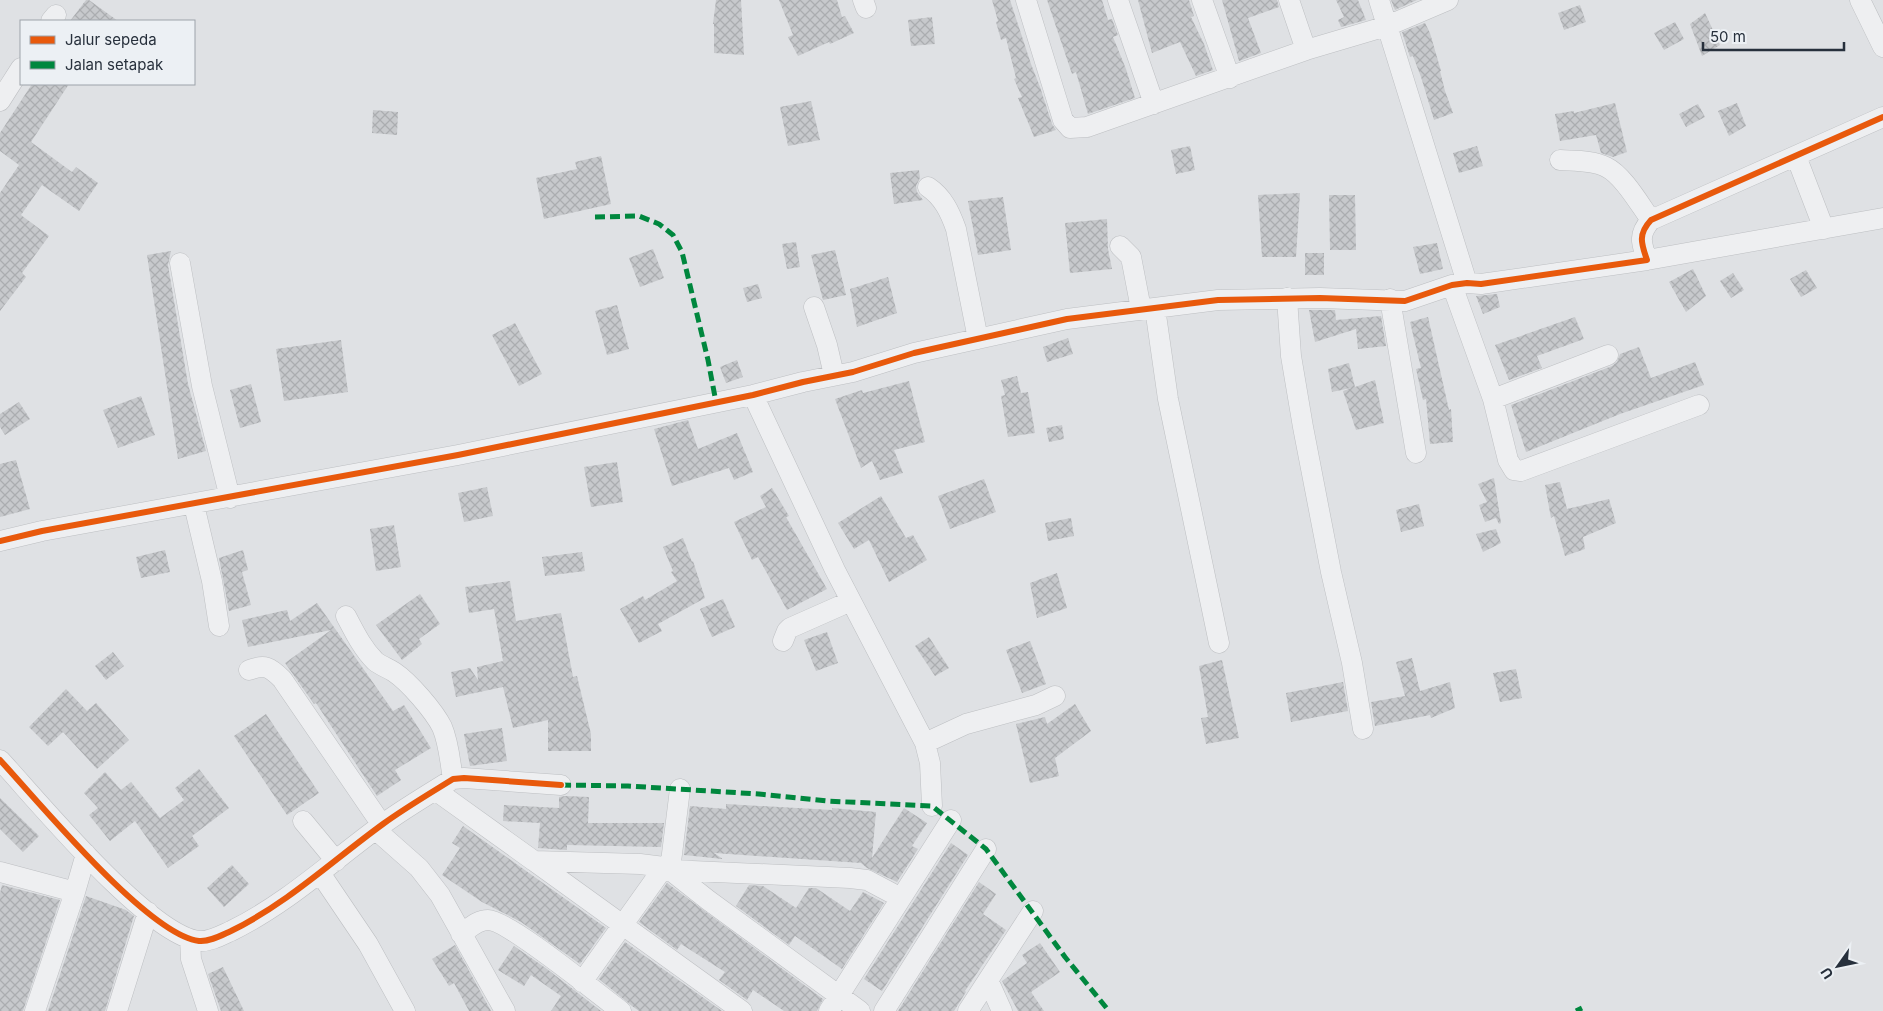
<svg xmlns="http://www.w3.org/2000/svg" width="1883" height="1011" viewBox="0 0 1883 1011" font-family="Inter,sans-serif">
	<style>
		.building { fill: url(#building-cross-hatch) }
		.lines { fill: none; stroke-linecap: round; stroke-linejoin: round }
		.minor-casing { stroke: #bdbfc2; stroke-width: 21 }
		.minor { stroke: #eeeff1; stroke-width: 20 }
		.quiet { stroke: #00873e; stroke-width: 5; stroke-dasharray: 10 5; stroke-linecap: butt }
		.cycleway-casing { stroke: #ecf0f4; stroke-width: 9 }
		.cycleway { stroke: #e8590c; stroke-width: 6 }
	</style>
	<defs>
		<pattern id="building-cross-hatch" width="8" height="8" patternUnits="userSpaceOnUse" patternTransform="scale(1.25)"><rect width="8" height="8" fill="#c7c9cc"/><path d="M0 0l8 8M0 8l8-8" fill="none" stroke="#abadb0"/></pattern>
	</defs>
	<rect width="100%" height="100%" fill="#dfe1e4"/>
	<path class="building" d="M86 0H89L118 21H70Z
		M716 0H741L744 55 714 53V24H713Z
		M779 0H837L842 17 845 16 854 33 830 44 829 42 798 56 788 37 793 35Z
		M992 0H1010L1031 64 1040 87 1052 124 1056 130 1034 137 1018 98 1022 97 1014 79 1016 78 1006 38 1001 40 996 22 998 21Z
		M1047 0H1102L1108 20 1112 19 1118 35 1113 37 1126 69 1135 98 1088 114 1076 72 1072 74Z
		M1138 0H1189L1194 16 1191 17 1204 44 1213 70 1196 76 1180 42 1152 53Z
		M1222 0H1277L1279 7 1248 18 1261 53 1239 61Z
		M1336 0H1358L1366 20 1341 27 1338 20 1344 17Z
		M1391 0H1417L1395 10Z
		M1580 5 1586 22 1564 30 1558 13Z
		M1705 13 1720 45 1702 56 1690 24Z
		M932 17 935 44 911 46 908 20Z
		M1675 22 1684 39 1664 50 1654 33Z
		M1425 23 1430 33 1441 71H1440L1445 91 1453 113 1434 120 1421 77 1413 56 1410 57 1402 32Z
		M32 84H69L31 142 72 172 76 167 98 183 79 211 42 185 21 215 49 236 22 273 26 277 0 311V193L19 165 0 151V133Z
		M811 101 820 140 788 146 780 107Z
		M1615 103 1627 152 1613 157 1601 153 1596 135 1560 141 1555 114 1574 111V113Z
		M1737 103 1746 126 1729 136 1718 111Z
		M1698 104 1705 117 1686 127 1679 114Z
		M373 110 398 112 397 135 372 133Z
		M1190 146 1195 170 1176 174 1171 150Z
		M1477 146 1483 166 1459 173 1453 153Z
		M601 156 611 204 544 219 536 178 577 169 575 162Z
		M919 170 920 178 916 186 917 192 923 200 894 204 890 173Z
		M1300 193 1296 257H1262L1258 195Z
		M1329 195H1355L1356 250H1330Z
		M1003 197 1011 250 978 255 968 201Z
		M1107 219 1108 249 1112 269 1070 273 1065 223Z
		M796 242 800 267 787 269 782 244Z
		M1437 243 1443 269 1420 274 1413 247Z
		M653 249 664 278 640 287 629 258Z
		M835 250 846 295 823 300 811 255Z
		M171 251 168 265 188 384 206 451 178 459 147 255Z
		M1305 253H1324V275H1305Z
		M1693 269 1706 296 1686 312 1669 282Z
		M1806 270 1817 288 1801 297 1790 279Z
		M1733 273 1744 290 1731 298 1720 281Z
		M888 277 897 313 857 327 850 289Z
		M758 284 762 298 747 302 743 288Z
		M1497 294 1500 307 1483 314 1476 296Z
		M617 305 629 349 607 355 595 311Z
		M1309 310H1335L1336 320 1381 316 1386 346 1358 349 1356 329 1315 342Z
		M1428 317 1449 410 1451 409 1453 442 1430 444 1426 399 1423 400 1416 369 1421 368 1410 322Z
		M1575 317 1584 339 1537 356 1542 368 1509 380 1495 345Z
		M515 323 542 374 519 386 492 335Z
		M1068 338 1073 354 1047 362 1043 347Z
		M341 340 348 392 284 401 276 349Z
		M1639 347 1651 378 1695 362 1704 385 1620 414 1526 452 1511 405 1612 366 1617 362 1620 354Z
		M737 360 743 377 726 383 720 367Z
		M1349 363 1355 387 1375 380 1384 423 1356 430 1343 391 1351 388 1332 392 1328 369Z
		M1017 376 1021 393 1028 392 1035 433 1008 437 1001 396 1005 395 1001 380Z
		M909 381 925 442 894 450 903 473 880 480 872 461 861 468 835 399 862 390 863 393Z
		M251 384 261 422 240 428 230 390Z
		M141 396 155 435 118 448 103 410Z
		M19 402 30 419 5 435 0 427V414Z
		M688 420 698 449 737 433 753 472 734 480 729 468 672 486 654 429Z
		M1062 425 1064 439 1049 442 1046 428Z
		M16 460 30 509 0 517V464Z
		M617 462 623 502 591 507 584 467Z
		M1494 478 1501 523 1499 524 1496 518 1485 522 1479 505 1487 502 1478 484Z
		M984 479 996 512 950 529 938 496Z
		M1560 482 1567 509 1609 499 1616 523 1583 537 1585 549 1565 556 1554 516 1551 518 1545 485Z
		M487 487 493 516 464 522 458 493Z
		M772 488 789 516 786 517 827 589 787 610 758 557 752 560 734 522 766 507 760 496Z
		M881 496 906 538 913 535 927 560 889 582 869 540 854 549 838 523Z
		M1419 504 1424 526 1401 532 1396 510Z
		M1071 518 1074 536 1048 541 1045 523Z
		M394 525 401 567 376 571 370 529Z
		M1496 529 1501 543 1483 552 1476 534Z
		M683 538 692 562 693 561 705 598 658 624 662 631 639 643 620 609 643 596 645 600 677 581 671 572 673 571 663 547Z
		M165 550 170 572 141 578 136 557Z
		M243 550 248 570 242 572 251 605 229 611 219 558Z
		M582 552 585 571 545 576 542 557Z
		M1057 573 1067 608 1037 618 1030 583Z
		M510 581 516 621 561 613 573 677 577 676 591 734V751H548V720L513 728 503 687 456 697 451 672 470 668 478 680 477 667 503 661 494 609 469 613 465 587Z
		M420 594 440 624 419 639 422 644 402 660 376 625Z
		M723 599 735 627 712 637 700 609Z
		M317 603 393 711 404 705 431 748 395 770 401 780 377 796 316 703 314 704 285 663 331 630 248 647 242 620 287 610 290 621Z
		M827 632 838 663 816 671 804 640Z
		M929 637 949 668 935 676 915 646Z
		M1030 641 1046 684 1022 693 1006 650Z
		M113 652 124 666 106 680 95 666Z
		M1412 658 1420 691 1450 682 1455 708 1431 718 1430 715 1375 726 1371 702 1405 696 1396 662Z
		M1222 660 1239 738 1206 744 1201 718 1208 717 1199 666Z
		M1516 669 1522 698 1500 702 1493 673Z
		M1343 682 1348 711 1291 722 1286 693Z
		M66 689 87 711 96 703 129 740 97 769 63 732 48 746 29 727Z
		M1075 704 1091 731 1055 758 1059 776 1030 783 1016 724 1045 717 1047 724Z
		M266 714 319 793 287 815 234 736Z
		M502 728 507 761 470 766 464 734Z
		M199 769 229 808 192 836 199 846 168 868 135 821 110 841 89 815 98 808 84 793 105 772 121 790 131 782 160 818 184 800 175 788Z
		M565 796 589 797 588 823H664L661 847 567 845V850L538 848 540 823 503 821 504 805 559 808V797Z
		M0 798 39 836 23 852 0 829Z
		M726 804 832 810V808L876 812 872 858 904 808 927 823 912 846 918 849 897 882 867 868 861 863 714 853 723 859 684 855 690 806 726 809Z
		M463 826 606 928 580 964 521 922 482 902 442 875 460 848 452 843Z
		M951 843 968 855 882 991 864 979Z
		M232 865 249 884 224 907 207 888Z
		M979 882 996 894 983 914 1006 930 965 991 966 992 954 1011H898Z
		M667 883 823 999 817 1011H784L753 990 747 1000 719 980 725 972 681 944 677 950 639 922Z
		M2 885 60 900 23 1011H0V893Z
		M749 885 763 886 796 908 809 888H816L850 911 863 892 884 903 842 969 795 936 789 945 736 906Z
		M86 896 126 910 134 916 105 1011H48Z
		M625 942 722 1011H639L632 1006 599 979Z
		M1040 943 1060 972 1031 992 1044 1011H1018L1002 981 1027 963 1022 955Z
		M455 945 491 1011H469L454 983 449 986 432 959Z
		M514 946 547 969 601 1011H551L561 996 531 975 524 986 498 970Z
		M223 967 244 1011H221L208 974Z"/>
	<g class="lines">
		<defs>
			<path id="minor" d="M863 0 866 8
				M1026 0 1063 120 1070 128 1087 127 1306 50 1387 26 1448 0
				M1118 0 1154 104
				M1202 0 1230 78
				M1289 0 1306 50
				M1379 0 1467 283
				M1860 0 1883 47
				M51 21 56 15
				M0 101 21 68
				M1796 156 1824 229
				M1560 160C1574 161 1593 160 1606 167 1623 175 1640 205 1651 220
				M928 187C943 197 950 212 956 229L978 339
				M1120 246 1131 257 1141 309
				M1647 260 1883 218
				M180 263 202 386 230 498
				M1452 285 1493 399 1508 460 1514 470 1521 471 1699 405
				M1287 298 1291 356 1303 427 1331 572 1352 663 1363 729
				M1390 299 1416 453
				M814 307 827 345 834 375
				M1155 308 1168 399 1219 643
				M753 395 835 570 925 743 930 763 932 806
				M1493 399 1608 355
				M194 505 212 581 219 626
				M0 541 42 531 458 455 753 395 803 382 853 372 914 353 1067 319 1218 300 1320 298 1405 301 1452 285 1467 283 1481 284 1647 260C1641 243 1638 234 1651 220L1883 117
				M346 616C354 631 362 648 375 661 381 666 388 668 394 672 409 682 434 711 442 727 449 743 450 762 453 779
				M783 641 787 631 790 628 851 601
				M249 670C265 664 270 667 282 679L382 825
				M925 743 966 724 1036 705 1055 696
				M0 760C38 801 148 935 199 941 210 942 222 935 231 931 288 903 332 861 383 824 405 808 429 794 453 779L464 778 561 785
				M680 789 670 870 708 900 860 1011
				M435 790 534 861 640 864 664 867 670 870 850 878 867 880 901 898
				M303 821 336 861
				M376 830 419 868 440 895 505 1011
				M534 861 742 1011
				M0 872 75 892
				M320 873 368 944 405 1011
				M461 934C470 928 477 920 488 920 508 920 599 995 621 1011
				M190 939 191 959 208 1011
				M988 980 1002 1011
				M582 982 664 867
				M35 1011 75 892 86 854
				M117 1011 148 912
				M829 1011 951 820
				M884 1011 986 849
				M968 1011 1033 911"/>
		</defs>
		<use href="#minor" class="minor-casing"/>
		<use href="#minor" class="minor"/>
		<path class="quiet" d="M595 217 639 216 659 224 673 235 682 252 708 360 716 402
			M561 785 628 786 759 794 827 801 932 806 986 849 1065 957 1109 1011
			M1576 1011 1582 1008"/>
		<defs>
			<path id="cycleway" d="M0 541 42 531 458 455 753 395 803 382 853 372 914 353 1067 319 1218 300 1320 298 1405 301 1452 285 1467 283 1481 284 1647 260C1641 243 1638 234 1651 220L1883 117
				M0 760C38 801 148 935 199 941 210 942 222 935 231 931 288 903 332 861 383 824 405 808 429 794 453 779L464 778 561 785"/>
		</defs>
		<use href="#cycleway" class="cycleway-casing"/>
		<use href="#cycleway" class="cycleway"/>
	</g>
	<rect x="20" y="20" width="175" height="65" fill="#ecf0f4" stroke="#9da3aa"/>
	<rect x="30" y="36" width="25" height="8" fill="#e8590c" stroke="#9da3aa"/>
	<text x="65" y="45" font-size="15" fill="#27303c">Jalur sepeda</text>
	<rect x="30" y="61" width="25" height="8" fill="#00873e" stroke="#9da3aa"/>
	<text x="65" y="70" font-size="15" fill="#27303c">Jalan setapak</text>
	<g transform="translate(1838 966) rotate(237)" stroke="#ecf0f4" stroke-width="4" paint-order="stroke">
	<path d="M0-4L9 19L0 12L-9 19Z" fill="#27303c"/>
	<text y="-8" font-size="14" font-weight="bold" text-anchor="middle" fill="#27303c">U</text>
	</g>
	<path d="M1703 42v8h141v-8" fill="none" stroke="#27303c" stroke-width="2.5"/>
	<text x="1710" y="42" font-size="15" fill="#27303c" stroke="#ecf0f4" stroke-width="4" paint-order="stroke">50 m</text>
</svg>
